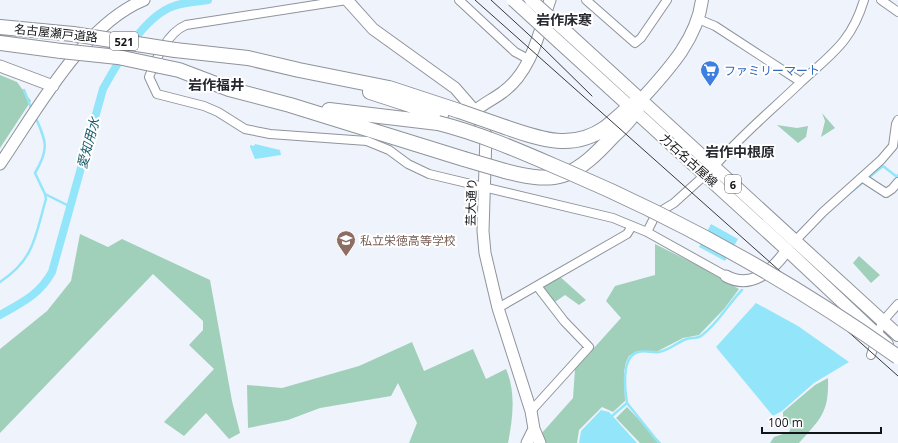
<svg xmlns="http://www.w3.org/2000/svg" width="898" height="443" viewBox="0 0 898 443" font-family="'Open Sans','Noto Sans JP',sans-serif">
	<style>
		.green { fill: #a0d0ba }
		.water { fill: #93e5fa }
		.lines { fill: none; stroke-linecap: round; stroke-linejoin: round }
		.stream { stroke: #93e5fa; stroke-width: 2.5 }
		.canal { stroke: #93e5fa; stroke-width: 8 }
		.street-casing { stroke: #8f939c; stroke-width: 10 }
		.secondary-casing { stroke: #8f939c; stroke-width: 13 }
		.primary-casing { stroke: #8f939c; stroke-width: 14 }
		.highway-casing { stroke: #8f939c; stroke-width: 16 }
		.street { stroke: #fff; stroke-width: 8 }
		.secondary { stroke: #fff; stroke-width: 11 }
		.primary { stroke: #fff; stroke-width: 12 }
		.highway { stroke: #fff; stroke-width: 14 }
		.tram { stroke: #36383c; stroke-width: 1 }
		.primary-bridge-casing { stroke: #8f939c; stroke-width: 14; stroke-linecap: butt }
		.highway-bridge-casing { stroke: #8f939c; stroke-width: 16; stroke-linecap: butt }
		.primary-bridge { stroke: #fff; stroke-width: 12 }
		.highway-bridge { stroke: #fff; stroke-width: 14 }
		.labels { text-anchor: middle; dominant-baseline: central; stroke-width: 4; stroke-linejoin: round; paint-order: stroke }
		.shield { fill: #fff; stroke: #5a5a5d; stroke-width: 1 }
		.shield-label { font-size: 11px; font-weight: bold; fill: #131417 }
		.street-label { font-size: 12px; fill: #131417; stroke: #fff }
		.shop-label { font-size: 12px; fill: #366cbe; stroke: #fff; text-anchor: start }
		.education-label { font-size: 12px; fill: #785e54; stroke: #fff; text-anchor: start }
		.water-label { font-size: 13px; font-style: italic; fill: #165b69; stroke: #fff }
		.quarter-label { font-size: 14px; font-weight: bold; fill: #262930; stroke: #fff }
	</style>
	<rect width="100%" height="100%" fill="#eff3fc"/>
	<path class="green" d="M0 75 17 82 31 101 0 148Z
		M822 113 835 128 821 137 825 121Z
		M777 125 797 128 808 126 806 137 798 143Z
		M80 234 108 247 122 239 210 280 232 401 240 433 229 439 206 413 184 436 164 422 214 369 189 345 203 330V321L153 274 0 433V349L47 311 71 281Z
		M655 244 699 266 739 289 724 309 699 335 683 338 658 351H637L629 356 626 362 624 372 625 401 613 412 602 407 579 430 577 443H544L541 434 573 398 575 369 621 318 606 301 615 286 655 275Z
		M859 256 880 275 871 283 853 263Z
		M557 274 586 300 579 305 565 295 552 304 537 286Z
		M412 342 424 371 473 349 486 379 506 369C516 392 513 418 508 443H409L417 423 398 383 391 396 320 408 288 420 248 428 247 385 282 388 359 366Z
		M828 378C829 413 821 418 799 443H770L774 437 789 432 792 425 783 420V412L815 385Z
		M627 407 661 443H640L616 418Z"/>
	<path class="water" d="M255 144 280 150 281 155 255 159 250 147V145L254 146Z
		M711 224 738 239 725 261 699 247Z
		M756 303 798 326 849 362 814 383 782 411 773 416 716 347Z
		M601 410 609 412 637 443H579L581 431Z"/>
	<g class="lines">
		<path class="stream" d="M24 90 32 110
			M851 192 883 166 897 177 898 175
			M45 194 69 206
			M0 282C35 259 35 236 46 199L45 194 35 173C50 148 46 141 35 116
			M627 403 659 443
			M612 416 627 403C625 390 621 357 638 352 645 350 652 353 659 352 669 350 675 344 684 340 689 337 697 339 701 336 718 324 728 304 742 290"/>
		<path class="canal" d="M0 315C23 302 39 295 52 272L103 89C118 62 144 16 174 6 185 2 197 2 208 0"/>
		<defs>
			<path id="street" d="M347 0 186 25C167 33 156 59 149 77L157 94 204 106 218 112 245 129 270 134 367 141 389 150 408 164 429 174 613 218 647 232 726 276
				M459 0 515 52 530 60
				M586 0 635 43 641 38 667 0
				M881 0 898 12
				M698 19 715 26 801 82
				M714 167C738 138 773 109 800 83 831 54 851 43 864 0
				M863 178 886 193 892 189 898 182
				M647 232 656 214 674 203 705 175
				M795 241 823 212 881 160 893 146 896 124 898 120
				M498 308 627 234 632 226
				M871 355 882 322 898 304
				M531 411 589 347 564 321 537 286"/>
			<path id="secondary" d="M347 0 373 29 455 88 475 111 486 135 483 231 485 253 498 308 531 411 534 429 540 443
				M0 66 53 86
				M475 111C484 103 494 99 503 92 532 71 539 32 550 0
				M0 164C37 110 83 25 144 0
				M726 276C751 290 773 270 787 250
				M527 443 534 429"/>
			<path id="primary" d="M569 34 898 335
				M560 43 787 250 887 344
				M641 100C667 71 697 40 702 0"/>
			<path id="highway" d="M0 27 73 34
				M0 43 61 51
				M175 50 248 58 299 70 389 88 459 111
				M160 66 179 70 229 89 290 105 464 159
				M370 92 441 115
				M329 110 438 123
				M505 127C540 139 572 151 605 128 617 119 626 108 639 101
				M505 171C559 186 576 176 613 136 625 125 635 115 641 100"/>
		</defs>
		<use href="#street" class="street-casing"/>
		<use href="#secondary" class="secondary-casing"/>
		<use href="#primary" class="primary-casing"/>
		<use href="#highway" class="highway-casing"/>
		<use href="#street" class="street"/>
		<use href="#secondary" class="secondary"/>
		<use href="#primary" class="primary"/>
		<use href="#highway" class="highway"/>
		<path class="tram" d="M475 0 898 376
			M491 0 539 44 592 96"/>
		<defs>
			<path id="primary-bridge" d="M513 0 560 43
				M531 0 569 34"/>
			<path id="highway-bridge" d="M73 34 175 50
				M61 51 118 57 160 66
				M459 111 505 127
				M438 123C482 134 524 153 566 171 683 221 794 283 898 357
				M464 159 505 171"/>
		</defs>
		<use href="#primary-bridge" class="primary-bridge-casing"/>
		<use href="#highway-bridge" class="highway-bridge-casing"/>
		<use href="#primary-bridge" class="primary-bridge"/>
		<use href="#highway-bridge" class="highway-bridge"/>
	</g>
	<defs>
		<symbol id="supermarket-pin" viewBox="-11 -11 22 30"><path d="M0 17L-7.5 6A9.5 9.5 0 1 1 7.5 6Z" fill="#3f7fe0" stroke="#fff"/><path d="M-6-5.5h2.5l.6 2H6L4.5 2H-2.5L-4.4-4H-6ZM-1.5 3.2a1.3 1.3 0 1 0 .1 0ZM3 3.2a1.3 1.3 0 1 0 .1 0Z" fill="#fff"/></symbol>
		<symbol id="school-pin" viewBox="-11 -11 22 30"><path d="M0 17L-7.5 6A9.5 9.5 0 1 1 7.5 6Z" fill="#8d6e63" stroke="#fff"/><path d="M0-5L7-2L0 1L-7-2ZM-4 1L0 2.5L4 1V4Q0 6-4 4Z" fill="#fff"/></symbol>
	</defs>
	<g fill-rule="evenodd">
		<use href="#supermarket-pin" x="699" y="59" width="22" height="30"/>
		<use href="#school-pin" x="335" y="229" width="22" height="30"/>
	</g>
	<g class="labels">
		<g class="shield">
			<rect x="110" y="32" width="28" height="18" rx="3"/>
			<rect x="725" y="175" width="16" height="18" rx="3"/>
		</g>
		<g class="shield-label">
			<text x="124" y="41">521</text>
			<text x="733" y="184">6</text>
		</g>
		<g class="street-label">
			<text transform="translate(56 33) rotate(6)">名古屋瀬戸道路</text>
			<text transform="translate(689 160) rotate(42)">力石名古屋線</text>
			<text transform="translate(471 202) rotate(-88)">芸大通り</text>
		</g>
		<g class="shop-label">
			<text x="724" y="70">ファミリーマート</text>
		</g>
		<g class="education-label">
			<text x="360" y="240">私立栄徳高等学校</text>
		</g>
		<g class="water-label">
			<text transform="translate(88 143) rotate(-75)">愛知用水</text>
		</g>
		<g class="quarter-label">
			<text x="564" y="19">岩作床寒</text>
			<text x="216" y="84">岩作福井</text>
			<text x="740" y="151">岩作中根原</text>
		</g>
	</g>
	<path d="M762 427v6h119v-6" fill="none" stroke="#131417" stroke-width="2"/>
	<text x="768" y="427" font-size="12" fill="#131417" stroke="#ffffff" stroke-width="3" paint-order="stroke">100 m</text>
</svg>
